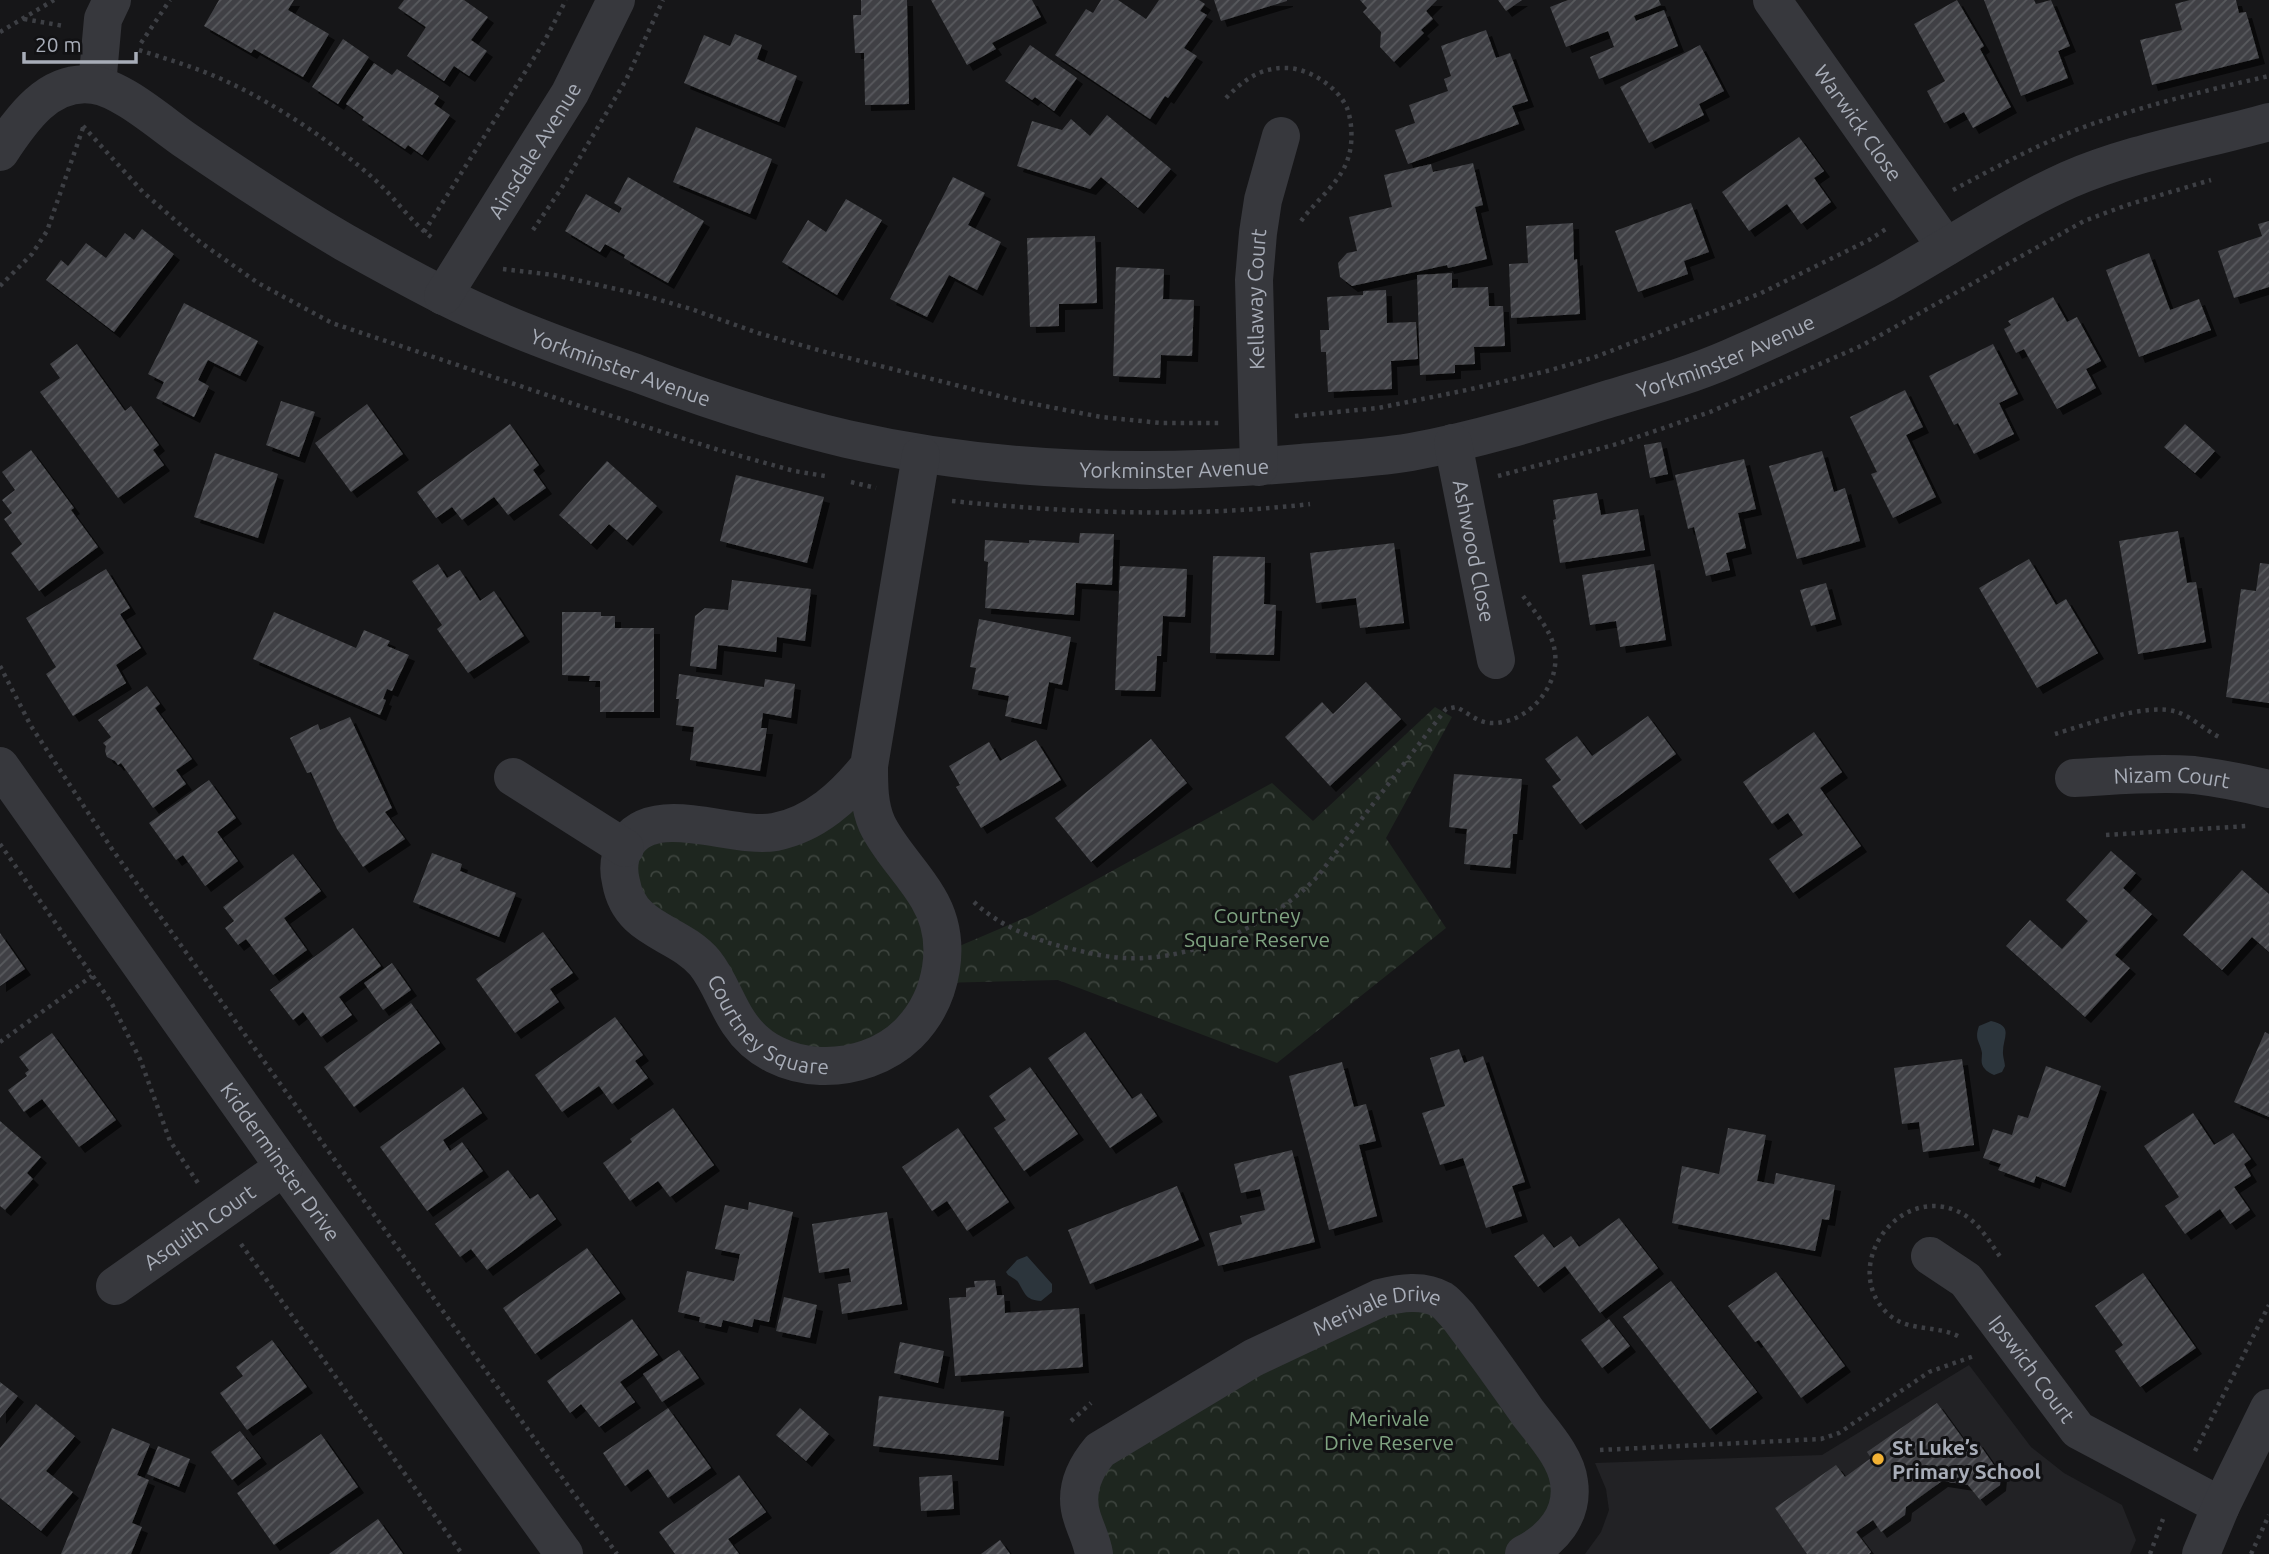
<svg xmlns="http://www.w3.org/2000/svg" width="2269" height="1554" viewBox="0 0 2269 1554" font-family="Ubuntu,sans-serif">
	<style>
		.built { fill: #222225 }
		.park { fill: url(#park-crowns) }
		.water { fill: #2c353c }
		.building { fill: url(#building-hatch); filter: url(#shadow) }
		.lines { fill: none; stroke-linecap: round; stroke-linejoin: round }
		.path { stroke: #3d3f44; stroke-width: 4.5; stroke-dasharray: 3.5 5; stroke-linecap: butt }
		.street { stroke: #37383d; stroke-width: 38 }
		.poi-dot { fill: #f2b134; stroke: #111113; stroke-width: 2.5 }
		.labels { text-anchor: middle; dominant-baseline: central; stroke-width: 6; stroke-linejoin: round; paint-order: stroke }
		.street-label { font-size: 21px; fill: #a8adb8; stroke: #111113 }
		.park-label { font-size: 21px; fill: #7fa381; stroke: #111113 }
		.poi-label { font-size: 21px; font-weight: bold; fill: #a8adb8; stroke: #111113; text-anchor: start }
	</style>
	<defs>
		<pattern id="park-crowns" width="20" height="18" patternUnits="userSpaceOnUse" patternTransform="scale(1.75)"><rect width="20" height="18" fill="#1e261f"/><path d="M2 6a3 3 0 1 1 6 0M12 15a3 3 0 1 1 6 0" fill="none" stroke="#3c433d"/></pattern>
		<pattern id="building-hatch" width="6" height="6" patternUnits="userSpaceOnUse" patternTransform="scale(1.75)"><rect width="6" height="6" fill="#404145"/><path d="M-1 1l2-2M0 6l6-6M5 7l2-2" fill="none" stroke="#595a5e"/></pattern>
		<filter id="shadow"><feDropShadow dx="6" dy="6" stdDeviation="0" flood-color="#0009"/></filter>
	</defs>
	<rect width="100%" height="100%" fill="#161618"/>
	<path class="built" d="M1969 1365 2031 1447 2064 1473 2122 1505 2136 1540 2130 1554H1585L1601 1532 1609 1510 1606 1489 1595 1463 1822 1455Z"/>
	<path class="park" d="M1435 707 1452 717 1386 838 1446 928 1277 1063 1058 980 939 983 921 1019 804 1064 661 933 625 848 736 832 850 790 943 953 1032 915 1272 783 1313 821Z
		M1424 1294 1569 1478 1524 1554H1108L1082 1480 1100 1450Z"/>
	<path class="water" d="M1991 1021C2015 1026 2002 1038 2003 1054 2003 1056 2005 1064 2005 1066L2002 1072 1994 1075C1992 1074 1986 1071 1985 1069 1980 1064 1982 1059 1982 1053 1980 1041 1974 1040 1979 1026Z
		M1027 1256 1052 1284V1292L1041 1301C1025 1300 1025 1293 1018 1282 1017 1280 1010 1276 1008 1275L1006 1272 1017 1260Z"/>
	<path class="building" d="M219 0H294L288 10 329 34 303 77 254 49 251 53 204 26Z
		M404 0H464L488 17 471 40 487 51 469 76 454 66 444 81 407 56 426 27 398 8Z
		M861 0H907L909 104 865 105 864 53H855L853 15H861Z
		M931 0H1032L1041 17 992 43 996 49 967 65Z
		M1101 0H1118L1146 19 1159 0H1199L1205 4 1200 11 1207 15 1184 48 1197 56 1168 98 1165 96 1150 119 1055 55 1086 9 1093 13Z
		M1214 0H1287V1L1221 21Z
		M1360 0H1437L1426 11 1433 19 1421 30 1424 33 1394 62 1380 47 1381 32 1363 12 1367 8Z
		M1498 0H1522L1506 11Z
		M1568 0H1659L1661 5 1634 16 1636 21 1664 10 1678 46 1599 79 1590 57 1614 47 1608 31 1566 47 1550 7Z
		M1957 0 1984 46 1980 49 2011 107 1973 128 1964 112 1944 123 1927 91 1945 81 1914 24Z
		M1984 0H2034L2036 4 2051 0 2070 46 2058 51 2068 78 2021 96Z
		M2190 0H2236L2239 13 2246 12 2259 58 2152 85 2140 40 2182 30 2175 4Z
		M1486 30 1496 58 1510 53 1528 101 1512 106 1519 124 1408 164 1395 130 1415 123 1409 105 1448 91 1444 79 1451 76 1441 46Z
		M735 34 762 45 757 59 797 76 779 122 684 83 704 35 730 46Z
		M343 39 369 57 338 104 312 87Z
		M1030 45 1077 78 1054 111 1035 97 1032 100 1005 81Z
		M1700 45 1724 91 1699 104 1704 115 1649 143 1620 87Z
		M374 63 392 75 397 69 439 96 434 104 450 115 422 155 408 145 405 149 362 120 364 117 346 104Z
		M1107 115 1171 169 1138 208 1101 177 1090 189 1017 166 1032 121 1062 130 1071 119 1090 136Z
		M696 127 772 159 750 214 673 182Z
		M1799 137 1824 171 1814 178 1831 202 1801 224 1787 204 1749 231 1722 192Z
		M1473 163 1483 205 1475 207 1487 259 1448 268 1447 265 1352 286 1340 277 1338 263 1347 253 1357 251 1349 217 1392 207 1384 175 1431 164 1433 172Z
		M628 177 704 221 668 283 624 258 625 255 605 244 600 252 565 231 586 194 619 213 622 208 614 203Z
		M953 177 985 193 968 225 1001 242 977 290 949 275 927 317 890 299Z
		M846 199 882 220 837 295 782 262 808 220 826 232Z
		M1691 203 1709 252 1684 261 1688 274 1638 292 1615 231Z
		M2269 221V287L2234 298 2218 251 2262 236 2258 224Z
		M1573 223 1574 260 1577 259 1580 314 1511 318 1509 264 1528 263 1526 226Z
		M142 229 174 254 114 332 46 280 61 260 68 266 86 243 106 258 125 233 134 240Z
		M1095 236 1097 303 1059 304V326L1030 327 1027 238Z
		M2149 253 2170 310 2199 299 2211 330 2139 357 2106 270Z
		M1116 267 1164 269 1163 299 1194 300 1192 356 1161 355 1160 378 1113 376Z
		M1452 273V288L1488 287 1489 306H1503L1505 346 1474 347 1475 364 1455 365V373L1420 375 1417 275Z
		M1386 290 1387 323 1416 322 1418 359 1391 361 1392 389 1328 392 1326 352H1321L1320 330H1329L1327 297 1363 295V291Z
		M2053 297 2067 322 2077 317 2101 361 2086 369 2096 388 2057 409 2024 349 2016 353 2004 329 2011 325 2008 321Z
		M184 303 258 341 240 376 208 360 198 380 209 386 194 417 156 398 164 382 148 374Z
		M77 344 125 411 131 406 159 445 153 450 164 465 118 498 40 392 60 378 50 364Z
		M1993 344 2018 394 1999 403 2014 434 1974 454 1958 423 1954 425 1929 376Z
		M1905 390 1923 427 1906 435 1936 497 1893 518 1871 474 1877 472 1850 417Z
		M281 401 315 412 299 457 266 445Z
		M367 404 403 454 351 492 315 443Z
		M510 424 539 465 533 470 546 488 508 515 494 497 462 520 452 507 436 518 417 492Z
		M2185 424 2215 451 2195 473 2164 447Z
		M1661 442 1668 474 1650 478 1644 445Z
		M31 450 74 508 71 510 98 547 39 591 11 553 22 544 4 519 12 513 2 500 15 490 2 472Z
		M1822 451 1834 492 1845 488 1860 541 1797 559 1769 466Z
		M215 453 278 474 258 538 194 517Z
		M1744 459 1756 509 1738 513 1746 548 1726 553 1730 570 1706 576 1694 527 1688 529 1675 475Z
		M607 461 657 506 627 540 609 524 591 544 559 515Z
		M736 475 824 497 807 563 720 541Z
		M1597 493 1601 515 1638 509 1645 550 1560 563 1553 520 1556 519 1553 500Z
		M2178 531 2187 583 2196 582 2206 642 2138 654 2119 541Z
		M1080 533 1114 534 1112 585 1076 583 1074 615 985 608 988 562 984 561 985 540 1029 543V540L1079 543Z
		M1394 543 1404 623 1360 628 1356 598 1316 603 1310 553Z
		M1213 556 1265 557 1264 604 1276 605 1274 655 1210 653Z
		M2029 559 2056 605 2066 599 2098 653 2037 688 1979 588Z
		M2260 563 2269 564V703L2226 697 2241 589 2256 591Z
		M438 564 447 578 460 570 480 601 494 591 524 636 468 673 437 629 442 625 412 581Z
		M1654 564 1666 640 1620 647 1616 621 1590 625 1582 575Z
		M1120 566 1187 569 1185 617 1163 616 1161 656H1157L1155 691 1115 690Z
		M106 569 130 608 120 614 141 648 116 665 126 683 73 716 46 674 56 667 26 618Z
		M732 580 811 589 805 641 777 637 776 652 718 645 716 669 690 666 695 616 705 608 728 610Z
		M1826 583 1836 619 1811 626 1800 590Z
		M274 612 356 648 364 630 390 641 387 646 409 655 392 691 387 689 383 699 386 700 380 715 253 659Z
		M562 612H601V616H615V628H654V712H600V681H589L590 676 562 675Z
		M979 619 1071 637 1062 685 1049 682 1041 724 1005 716 1009 696 972 689 976 668 970 667Z
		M679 674 764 687 765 679 795 684 791 718 763 713 761 728H767L760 771 690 760 694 727 676 725 679 699H676Z
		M1366 682 1401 719 1330 786 1285 737 1322 702 1333 714Z
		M147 686 160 704 155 708 192 759 176 770 186 784 153 808 121 763 118 765 115 761 107 757 105 751 106 746 103 743 111 737 98 720Z
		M1648 716 1676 754 1580 824 1552 786 1561 780 1545 759 1577 736 1592 756Z
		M350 717 392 808 385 812 405 839 363 867 337 829 311 772 307 773 290 738 318 724 320 730Z
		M1814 732 1842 772 1820 788 1861 846 1793 893 1769 859 1803 835 1788 813 1772 824 1743 782Z
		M1151 739 1187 783 1091 862 1055 818Z
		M1036 740 1061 780 981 828 956 787 960 785 949 766 989 742 1000 761Z
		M1454 774 1522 779 1517 834H1513L1510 868 1464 864 1467 829 1449 827Z
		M209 780 236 818 217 832 238 861 205 886 183 855 176 860 149 823Z
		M2111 851 2136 873 2123 888 2152 914 2115 955 2130 968 2085 1017 2006 946 2030 920 2062 949 2088 921 2066 900Z
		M432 853 462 864 460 871 516 893 499 937 413 902Z
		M293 854 321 891 284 918 307 950 273 975 246 939 238 945 225 928 234 921 223 907Z
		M2242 870 2269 894V952L2252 937 2222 970 2183 935Z
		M353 928 381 966 339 997 352 1015 321 1037 303 1012 293 1020 270 990Z
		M543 932 573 973 550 989 559 1002 515 1033 476 979Z
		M0 933 25 969 0 986Z
		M392 963 411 990 383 1010 364 983Z
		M411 1003 440 1043 354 1107 324 1067Z
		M615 1017 643 1055 635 1061 648 1078 612 1104 599 1086 562 1112 535 1075Z
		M1085 1032 1132 1099 1141 1093 1157 1116 1110 1148 1048 1058Z
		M2265 1032 2269 1034V1117L2234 1102Z
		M52 1033 116 1120 79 1147 42 1099 24 1112 8 1090 27 1076 25 1073 29 1070 19 1057Z
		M1459 1049 1464 1063 1483 1056 1525 1182 1512 1186 1522 1216 1486 1228 1463 1158 1440 1165 1422 1113 1445 1106 1430 1058Z
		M1962 1059 1974 1145 1923 1152 1919 1122 1902 1124 1894 1068Z
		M1342 1062 1354 1107 1366 1104 1376 1141 1359 1145 1377 1216 1329 1230 1289 1076Z
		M2046 1066 2101 1086 2065 1187 2036 1176 2034 1183 1998 1170 2001 1164 1983 1158 1993 1129 2012 1135 2018 1115 2028 1118Z
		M1030 1067 1078 1134 1024 1171 994 1128 1006 1120 989 1096Z
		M463 1087 482 1113 443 1140 450 1151 462 1142 483 1171 427 1211 380 1147Z
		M673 1108 714 1165 670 1197 658 1181 630 1201 603 1163 632 1142 630 1139Z
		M2193 1113 2214 1145 2233 1133 2251 1159 2244 1164 2251 1176 2234 1187 2250 1210 2230 1224 2220 1209 2185 1234 2165 1206 2179 1197 2144 1146Z
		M0 1121 41 1157 27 1173 33 1179 5 1210 0 1206Z
		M958 1128 1009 1202 967 1231 947 1201 932 1211 902 1167Z
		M1728 1128 1766 1135 1757 1181 1774 1184 1776 1173 1835 1185 1829 1220 1822 1219 1815 1251 1672 1223 1682 1166 1719 1174Z
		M1292 1150 1315 1242 1218 1266 1209 1233 1242 1224 1240 1216 1265 1210 1260 1189 1241 1193 1234 1164Z
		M508 1170 530 1199 538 1194 556 1219 487 1270 471 1249 460 1257 435 1224Z
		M1177 1186 1199 1240 1090 1284 1068 1230Z
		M749 1202 793 1212 769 1322 754 1319 752 1327 723 1320 721 1327 699 1322 700 1317 678 1312 687 1271 734 1281 740 1254 715 1249 725 1205 748 1210Z
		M887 1212 902 1304 842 1314 838 1284 851 1282 849 1268 819 1273 812 1224Z
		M1619 1218 1658 1268 1600 1313 1565 1266 1538 1287 1514 1256 1543 1234 1554 1248 1571 1236 1579 1247Z
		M587 1248 620 1293 535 1354 503 1308Z
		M1776 1272 1845 1366 1801 1398 1759 1340 1755 1342 1728 1306Z
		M2143 1273 2196 1348 2140 1387 2115 1351 2123 1345 2095 1306Z
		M995 1280 997 1295H1004L1005 1313 1079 1308 1083 1367 955 1376 949 1298 966 1297V1288L975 1287 974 1281Z
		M1671 1281 1757 1392 1710 1429 1623 1317Z
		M784 1297 817 1305 810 1338 776 1331Z
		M632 1319 658 1355 620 1382 635 1402 599 1427 581 1404 570 1413 547 1381Z
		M1609 1319 1630 1346 1602 1368 1581 1340Z
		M272 1340 307 1387 247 1430 220 1393 243 1376 236 1367Z
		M900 1342 944 1351 938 1383 894 1373Z
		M679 1350 699 1378 662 1402 643 1374Z
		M0 1382 18 1396 0 1418Z
		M879 1396 1004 1411 998 1460 873 1446Z
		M1937 1403 1969 1447 1977 1441 2001 1475 2000 1485 1980 1500 1968 1485 1942 1481 1906 1507 1905 1515 1881 1532 1873 1520 1856 1532 1871 1552 1869 1554H1807L1775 1508 1836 1465 1845 1477 1871 1458 1867 1452Z
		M36 1404 75 1436 46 1471 73 1492 41 1531 0 1498V1448Z
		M668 1408 711 1468 668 1498 648 1469 625 1486 603 1453Z
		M800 1408 829 1434 806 1461 776 1435Z
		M112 1428 150 1444 137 1475 149 1480 132 1523 142 1527 131 1554H61Z
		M240 1431 261 1458 232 1480 211 1452Z
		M321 1434 358 1487 274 1545 237 1493Z
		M158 1446 190 1459 179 1487 147 1474Z
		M739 1475 766 1512 728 1539 739 1554H675L659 1532Z
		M952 1475 954 1509 921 1511 919 1477Z
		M378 1519 403 1554H329Z
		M1000 1540 1010 1554H981Z"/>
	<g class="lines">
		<path class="path" d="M24 19 64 26
			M0 32 54 0
			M141 43 170 0
			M139 50C170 60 201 69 230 83 277 105 335 144 373 178 394 196 413 225 434 239
			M1226 98C1242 81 1261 67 1286 68 1309 68 1338 87 1347 108 1352 121 1353 141 1349 155 1342 183 1314 201 1299 224
			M83 126 143 192 200 242 258 283 332 323 574 404 719 450 794 471 825 476
			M1953 190C2000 165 2048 139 2098 122 2154 103 2212 89 2269 76
			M533 230 561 189 626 80 663 0
			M424 232 544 42 566 0
			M503 269 554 275 643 295 691 309 758 333 829 353 1019 401 1101 417 1161 423H1220
			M0 286 32 254 47 231 84 125
			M1295 416 1378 408 1467 390 1551 370 1595 357 1759 294 1869 240 1886 229
			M1498 476 1617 444 1710 412 1861 346 2084 221 2127 205 2211 180
			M851 482 876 488
			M952 501C1071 513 1190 518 1310 504
			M0 666 31 726 112 849 617 1554
			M2055 734C2085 725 2148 702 2177 712 2192 717 2205 730 2219 737
			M2106 835 2247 826
			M0 844 111 1002 140 1059 170 1141 198 1183
			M974 902C997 924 1030 938 1060 946 1081 951 1102 957 1124 958 1191 962 1271 925 1317 877L1446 709 1456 707C1467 712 1477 722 1490 723 1528 725 1563 684 1554 647 1550 629 1534 611 1523 596
			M0 1042 92 976
			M241 1244 462 1554
			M1958 1336C1936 1325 1906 1332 1887 1313 1840 1267 1897 1185 1957 1211 1977 1219 1989 1241 2001 1258
			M1071 1421 1091 1403
			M1600 1450 1821 1439 1839 1433 1929 1372 1974 1356
			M2195 1451 2269 1305
			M2150 1554 2163 1519
			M2251 1554 2269 1515"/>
		<g class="street">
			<path id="s1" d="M1772 0 1946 247"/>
			<path d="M97 85 103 19 112 0"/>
			<path id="s2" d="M0 152C21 120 49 78 94 85 123 89 164 126 188 142 239 177 291 211 344 242 376 260 409 278 442 295 504 326 570 350 636 373 705 399 775 422 847 439 996 473 1150 476 1301 463 1338 460 1375 458 1411 452 1476 440 1539 421 1602 401 1645 388 1689 376 1730 358 1783 335 1835 310 1885 283 1946 249 2004 209 2068 180 2133 152 2201 141 2269 122"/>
			<path id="s3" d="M443 296 570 93 616 0"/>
			<path id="s4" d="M1453 443 1496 660"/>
			<path id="s5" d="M1259 467 1254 280 1258 233 1263 200 1281 136"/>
			<path id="s6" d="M0 766 284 1167 564 1554"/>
			<path id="s7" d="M869 766C844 797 815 824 775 832 732 840 652 799 625 846 619 857 618 870 621 882 630 932 677 930 705 963 720 982 726 1004 739 1023 776 1079 863 1078 908 1034 943 999 954 941 928 898 913 872 890 851 877 824 869 806 869 786 869 766L921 455"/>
			<path d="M513 777 625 848"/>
			<path id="s8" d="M2074 778C2114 776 2155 772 2194 775 2219 778 2244 783 2269 789"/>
			<path id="s9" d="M1930 1256 1966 1280 2078 1430 2221 1506"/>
			<path id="s10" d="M115 1286 284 1167"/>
			<path id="s11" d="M1094 1554C1092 1541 1086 1530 1082 1517 1074 1492 1084 1469 1100 1450L1253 1358 1380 1298C1400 1293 1423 1289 1442 1300 1448 1304 1453 1311 1458 1316 1482 1348 1505 1380 1528 1413 1543 1433 1566 1457 1569 1482 1574 1515 1552 1540 1524 1554"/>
			<path d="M2201 1554 2221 1506 2269 1408"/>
		</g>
	</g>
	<circle class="poi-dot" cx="1878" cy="1459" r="7"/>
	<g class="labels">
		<g class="street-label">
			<text stroke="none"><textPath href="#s1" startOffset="150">Warwick Close</textPath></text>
			<text stroke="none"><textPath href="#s3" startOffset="172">Ainsdale Avenue</textPath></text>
			<text stroke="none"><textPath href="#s5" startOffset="168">Kellaway Court</textPath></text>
			<text stroke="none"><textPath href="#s2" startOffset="1857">Yorkminster Avenue</textPath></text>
			<text stroke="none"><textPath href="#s2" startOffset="723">Yorkminster Avenue</textPath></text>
			<text stroke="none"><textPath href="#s2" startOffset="1290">Yorkminster Avenue</textPath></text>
			<text stroke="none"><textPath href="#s4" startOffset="110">Ashwood Close</textPath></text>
			<text stroke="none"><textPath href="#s8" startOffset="98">Nizam Court</textPath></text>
			<text stroke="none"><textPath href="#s7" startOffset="528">Courtney Square</textPath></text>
			<text stroke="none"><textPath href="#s6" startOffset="485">Kidderminster Drive</textPath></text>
			<text stroke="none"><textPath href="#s10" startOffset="103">Asquith Court</textPath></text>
			<text stroke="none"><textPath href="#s11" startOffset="425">Merivale Drive</textPath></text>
			<text stroke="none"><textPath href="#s9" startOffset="154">Ipswich Court</textPath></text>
		</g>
		<g class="park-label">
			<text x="1257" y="915">Courtney<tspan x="1257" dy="24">Square Reserve</tspan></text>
			<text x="1389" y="1418">Merivale<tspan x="1389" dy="24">Drive Reserve</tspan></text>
		</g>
		<g class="poi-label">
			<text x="1892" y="1447">St Luke’s<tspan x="1892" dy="24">Primary School</tspan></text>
		</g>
	</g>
	<path d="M24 52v10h112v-10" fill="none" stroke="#a8adb8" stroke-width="3.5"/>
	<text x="35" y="52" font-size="21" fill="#a8adb8" stroke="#111113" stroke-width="5" paint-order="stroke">20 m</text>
</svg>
